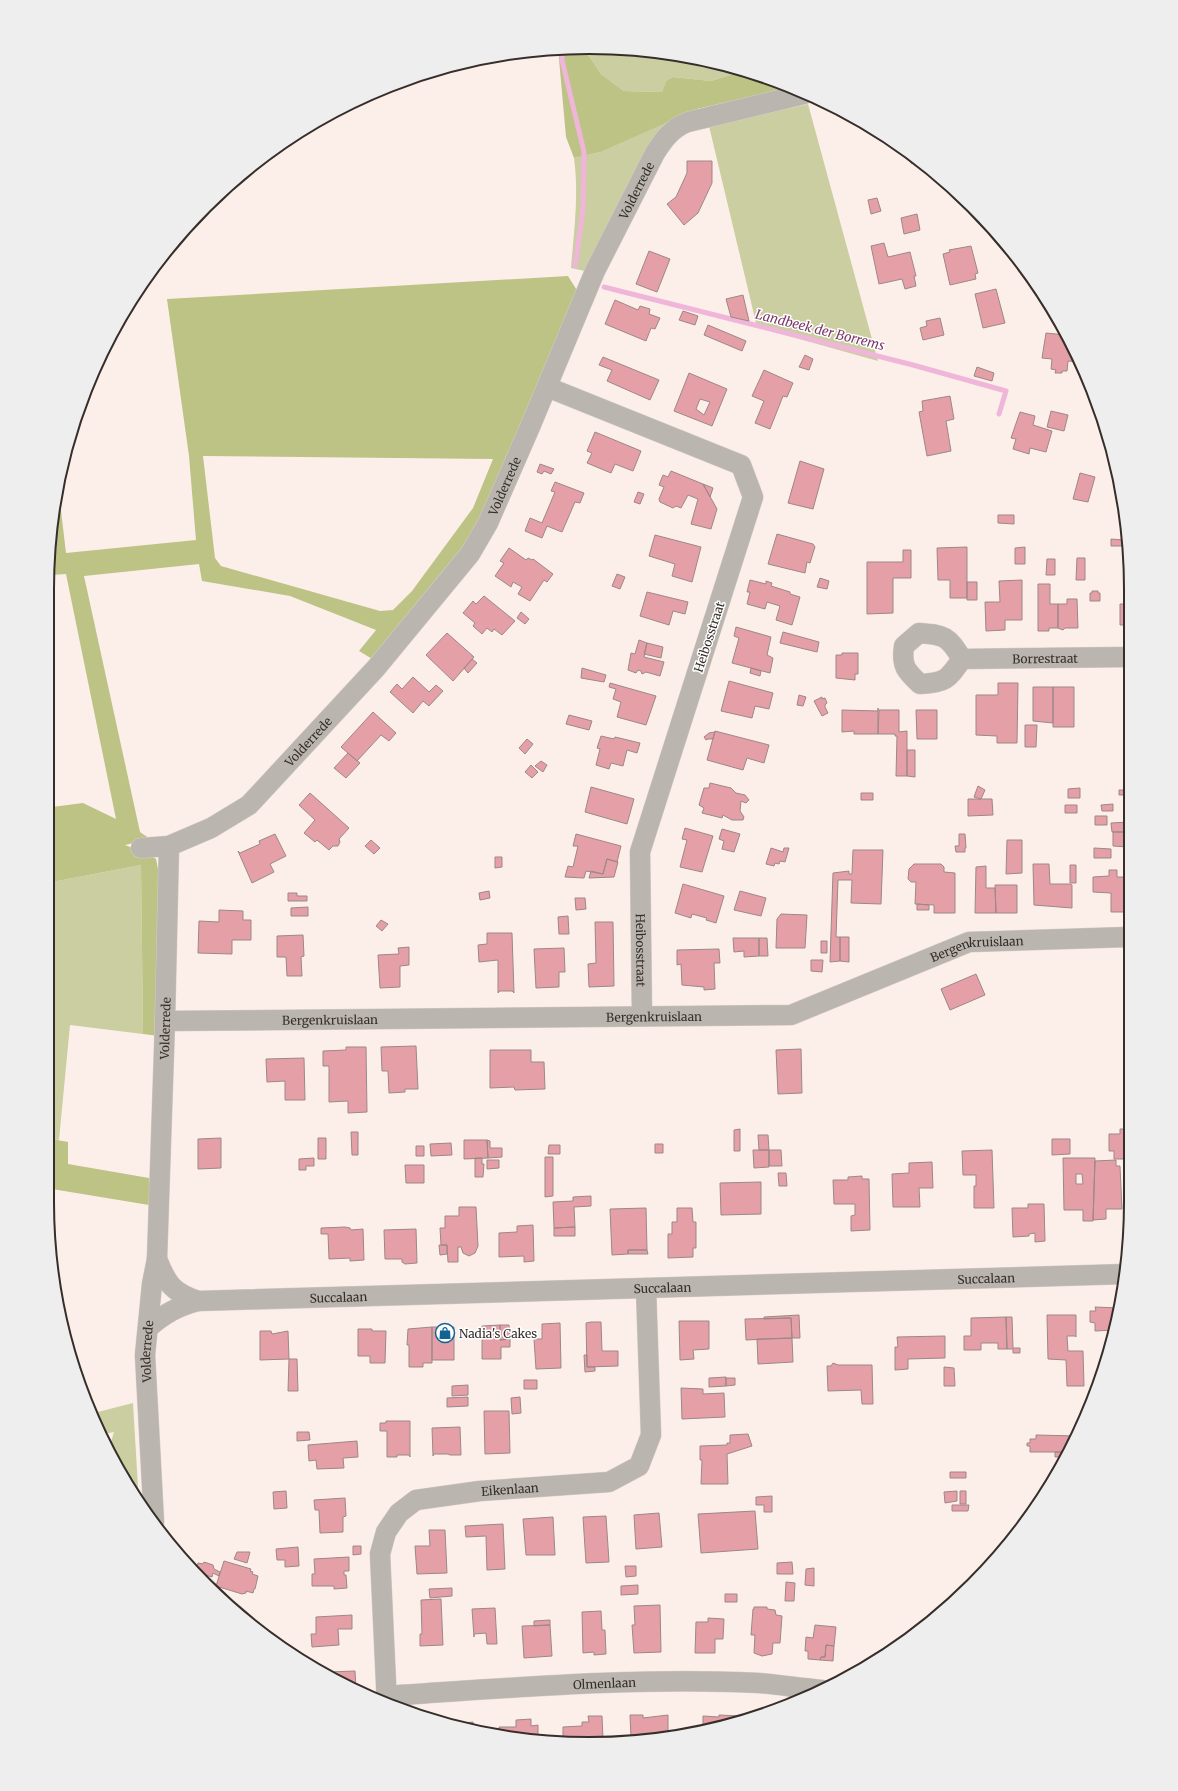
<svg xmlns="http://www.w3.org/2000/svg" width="1178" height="1791" viewBox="0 0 1178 1791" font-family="Merriweather,serif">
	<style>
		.green { fill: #cacea0 }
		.forest { fill: #bdc285; fill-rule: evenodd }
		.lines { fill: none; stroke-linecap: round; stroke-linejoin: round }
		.stream { stroke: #efb6da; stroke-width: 5 }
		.building { fill: #e4a0a6; stroke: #9d8788; fill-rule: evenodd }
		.minor-casing { stroke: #d8ccc7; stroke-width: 21 }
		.minor { stroke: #bab5ae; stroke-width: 20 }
		.labels { text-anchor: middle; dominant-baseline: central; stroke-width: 3; stroke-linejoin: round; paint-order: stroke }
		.street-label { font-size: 12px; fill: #362e2a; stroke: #fff }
		.poi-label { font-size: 12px; fill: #362e2a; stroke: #fff; text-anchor: start }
		.water-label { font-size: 13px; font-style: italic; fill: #7b3766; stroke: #fff }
		.rim { fill: none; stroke: #362e2a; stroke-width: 2 }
	</style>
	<rect width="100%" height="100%" fill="#fcefe9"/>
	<path class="green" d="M587 49 660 52 743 71 711 81 673 77 666 81 662 92 624 91 601 74 587 53Z
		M808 104 878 361 757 327 709 126Z
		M667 122V127L585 271 571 268C574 231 579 195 574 158L601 152Z
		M141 865 143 1034 70 1025 59 1140 52 1139V882Z
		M133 1403 139 1504 110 1445 114 1432 104 1434 94 1413Z"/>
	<path class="forest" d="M558 48 587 49V53L601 74 624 91 662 92 666 81 673 77 711 81 743 71 763 76 791 88 697 109 601 152 574 158 566 137Z
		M568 276 578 292 485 520 374 660 359 651 376 630 290 596 202 581 199 564 84 576 140 832 150 839 125 845 148 854 156 859 158 869 159 1036 143 1034 141 865 52 882V807L83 803 116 819 66 574 52 575V518L58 485 66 553 196 540 189 456 167 299ZM203 456 492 459H493L473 508 412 591 393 610 380 611 221 566 215 558Z
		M52 1139 68 1142V1164L149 1178V1205L52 1189Z"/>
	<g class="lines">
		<path class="stream" d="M562 48V60L584 152 583 210 575 266
			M604 287 913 365 1006 391 999 414"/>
	</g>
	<path class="building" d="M913 157 927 167V168L911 163Z
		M687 161H712V183L698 213 684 225 667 204 676 197 687 173Z
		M877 198 881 211 871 214 868 200Z
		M917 214 920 230 904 234 901 218Z
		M884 243 888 257 910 252 916 276H914L916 286 905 289 902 279 879 284 871 246Z
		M971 246 978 273 975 274 976 279 950 285 943 254 950 252 949 250Z
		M649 251 670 259 657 292 636 284Z
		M996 289 1005 323 983 328 975 294Z
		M743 295 749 321 731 317 726 299Z
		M615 300 638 310 640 306 650 309 649 314 660 318 655 329 651 328 646 341 605 324Z
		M683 311 698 316 695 325 679 320Z
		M940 318 944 335 923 340 920 328 927 326 926 321Z
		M708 325 746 341 742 351 704 335Z
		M1046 333 1066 335 1075 349 1080 362 1068 361 1067 371H1062V373H1055L1056 370 1051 369 1052 359 1042 358Z
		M805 355 813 359 809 370 799 367Z
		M603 357 659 380 650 400 607 381 612 370 599 365Z
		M977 367 994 373 992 381 974 376Z
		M764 370 793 383 787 397 783 396 770 429 755 423 764 401 752 396Z
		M689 373 727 389 712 426 674 411ZM700 399 710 402 704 415 696 409Z
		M950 396 954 419 946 421 951 451 927 456 919 412 923 411 922 401Z
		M1051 411 1068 415 1064 431 1047 427Z
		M1020 412 1035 416 1033 425 1052 431 1046 452 1030 448 1029 454 1013 449 1016 439 1011 438Z
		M595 432 641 451 633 471 615 464 611 473 587 463 592 453 587 451Z
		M800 461 824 469 813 509 788 503Z
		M540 464 554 469 551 474 544 471 542 474 537 472Z
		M671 471 703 484 717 509 711 529 691 524 698 499 688 495 681 508 676 506 673 508 660 502 659 499 664 487 659 485 663 475 668 477Z
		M1080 473 1095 477 1088 502 1073 499Z
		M555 482 584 493 580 503 575 502 562 532 547 526 542 538 525 531 530 518 542 523 555 492 551 491Z
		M703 484 713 488 710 497Z
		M638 492 644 494 640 504 634 502Z
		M998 515H1014V524L998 523Z
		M777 534 813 544 815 547 813 553 810 563 807 562 805 573 768 564Z
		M655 535 701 547 692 582 672 576 675 564 649 556Z
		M1111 539 1123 540V546H1111Z
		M1125 539H1127L1130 559 1124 558Z
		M967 547V598H950V580H938L937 548Z
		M1025 547V564H1015V548Z
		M509 548 526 560 528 558 532 560 533 559 553 574 547 582 544 580 530 601 518 594 522 587 513 582 511 587 495 576 504 563 500 561Z
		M903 550H911V578H893V613L867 614V562H903Z
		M1077 558H1085V580H1076Z
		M1047 559H1055V575H1046Z
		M617 574 625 577 620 589 612 586Z
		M820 578 829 581 827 589 817 587Z
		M750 580 766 584V581L772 583 771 586 790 592V594L800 597 792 625 776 620 780 606 767 602 765 609 747 604 750 592H747Z
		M1022 580V620H1005V630L986 631 985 602H1000L999 581Z
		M967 582H977V600H967Z
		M1038 584H1050V604H1058V628H1049V631H1038Z
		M1092 591H1098V593H1100V601H1090V593H1092Z
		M647 592 688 602 685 614 673 611 669 625 640 616Z
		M484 596 515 621 502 635 494 629 492 632 487 628 482 634 473 626 475 623 463 613 473 601 476 604Z
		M1067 599H1077L1078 628H1065L1063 630 1058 628V604H1067Z
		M1120 604H1130L1129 625H1120Z
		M521 612 529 619 525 624 517 618Z
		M736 627 771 637 767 655 773 658 770 673 732 663 739 638 734 636Z
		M783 632 819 642 817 652 780 643Z
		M447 633 474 657 453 681 426 655Z
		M639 640 647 643 644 657 664 662 660 676 646 672 642 674 641 671 638 670 636 673 628 670 631 653 635 654Z
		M647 643 663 647 661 658 644 654Z
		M842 653H858V674H855V680L836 678V655H842Z
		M472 659 477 663 468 673 464 668Z
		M582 668 606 675 604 682 581 678Z
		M751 668 761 671 760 676 750 673Z
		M413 677 429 692 436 685 443 691 429 706 423 701 413 713 390 692 397 684 402 689Z
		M729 681 773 693 769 709 755 706 752 718 721 711Z
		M610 683 656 696 646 725 617 717 621 702 613 699 616 689 609 687Z
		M998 683H1018L1017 743H997V736L976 735V695H998Z
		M1033 687H1053V723L1033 721Z
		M1053 687H1074V727H1053Z
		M799 695 806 697 803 706 797 705Z
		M822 697V699L825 698 827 703 825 705V707L828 713 822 716 814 701Z
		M878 708V734H854V731L842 732V710L878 711Z
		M879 710H899V732L907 731V776H896L897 736H895V734H878Z
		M916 710H937V739H917Z
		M373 712 396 733 389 741 381 735 357 761 341 747Z
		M569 715 592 721 589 730 566 724Z
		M1025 725H1037L1036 747H1025Z
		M715 731 769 745 764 763 747 758 743 770 707 760Z
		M715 732 713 739H708L706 740 704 737 709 733Z
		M601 736 614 739 615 737 640 743 637 753 627 750 623 766 611 763 609 769 596 765 600 749 597 748Z
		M527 739 533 744 525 754 519 748Z
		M907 750H915V777L907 776Z
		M348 753 360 763 346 778 334 768Z
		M541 761 547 765 543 772 535 766Z
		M531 765 538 772 532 778 525 772Z
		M710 783 731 788 736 793 745 795 749 800 746 803 741 801 740 811 744 817 743 820H732L723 815 722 818 702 813 704 808 699 805 704 788H709Z
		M978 786 985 790 981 799 974 797Z
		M591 787 634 799 627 824 585 812Z
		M1129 787V795H1119V790H1128Z
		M1080 788V798H1068V789Z
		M310 793 349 828 339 839 340 842 338 846H333L329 850 317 840 315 842 304 833 315 820 299 805Z
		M861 793H873V800H861Z
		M968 799H992L993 815 968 816Z
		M1113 804V811H1102L1101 805Z
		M1065 805H1077V813H1065Z
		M1095 816H1107V825H1095Z
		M1129 822 1128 832H1112L1111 823Z
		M685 828 713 836 702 872 680 867 687 840 682 839Z
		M722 829 740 834 734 852 722 849 724 841 719 839Z
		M1113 832H1128V847L1113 846Z
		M275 834 286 856 270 864 274 872 252 883 238 851 240 853 260 844 259 841Z
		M576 834 621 846 617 862 607 859 603 874 586 871 584 878 565 877 568 866 573 867 578 846H573Z
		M959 834H965L966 848H965V852H956L955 846H959Z
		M371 840 380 848 374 854 365 846Z
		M1007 840H1022V873L1006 874Z
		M771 848 783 852 784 848H789L785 862 780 861 779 864 775 863 774 866 766 864Z
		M1094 848 1111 849V858H1094Z
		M853 850H883L881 904 851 903 852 880H838L836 937H840V961L830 962 833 873 849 871V874H852Z
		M495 857H502V867L495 868Z
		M607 859 618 862 614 877 589 878 591 871 603 874Z
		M914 864H941L944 867V872L955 873V913H934V905L915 904 916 882H911L908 879 909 869Z
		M1033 864H1049L1050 884H1070L1072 885V908L1034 905Z
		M1070 865H1076V883H1070Z
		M986 866V888H995L996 913H975L976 867Z
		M1109 870H1117V877H1128V912H1111V893L1093 892V877L1109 876Z
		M683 884 724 896 716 923 706 920 707 918 692 914 691 918 675 913Z
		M995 885H1017V913H996Z
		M489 891 490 898 480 900 479 893Z
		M740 891 766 898 761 916 734 910Z
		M288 893H297V896H307V901H288Z
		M575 898H585L586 909 576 910Z
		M917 904 929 905V910H917Z
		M308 907V916H291V908Z
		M219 910 243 911V920H251V940H232V954L198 953 199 921 219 922Z
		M781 914 807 915 805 948H776L777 919Z
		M568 916 569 934H559L558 917Z
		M381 920 388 924 382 931 376 926Z
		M595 922H613L614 986 589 987 588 964 596 963Z
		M487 933H512L514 993 512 991H500L498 993V960L479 962 478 945 487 944Z
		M303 935 304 956 301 957 302 976H287L286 957H277V936Z
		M840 937H849V962L840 961Z
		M733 938H759V956L744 957V951L734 952Z
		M759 938H767L768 956H759Z
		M821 941H827V953H821Z
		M409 947V965L400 966V987L380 988 378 955 399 954 398 948Z
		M564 948 565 972H559V987L536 988 534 949Z
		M719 949 720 963H714L715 989 704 990V987L682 985 681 964 677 965V950Z
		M811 960H823L822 972 811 971Z
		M976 974 985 995 950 1010 941 989Z
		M416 1046 418 1089H405V1092L389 1093 388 1071H382L381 1047Z
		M346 1047H366L367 1112 348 1113V1101L329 1102V1066H323V1051L346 1050Z
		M801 1049 802 1093 778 1094 776 1050Z
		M490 1050H531V1062H544L545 1089 515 1090 514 1087 490 1088Z
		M304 1058 305 1100H285V1081L267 1082 266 1059Z
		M740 1129V1151H734V1130Z
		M1120 1129H1127V1159H1114V1151H1109V1134H1120Z
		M351 1132H358V1155H352Z
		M758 1135H768L769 1150H759Z
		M221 1138V1168L198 1169V1139Z
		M318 1138H326V1159H318Z
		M1052 1139H1070V1154L1052 1155Z
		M464 1140H487L488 1158 464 1159Z
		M487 1140 490 1141V1148H502V1157L488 1158Z
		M451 1143 452 1155 431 1156 430 1144Z
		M655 1144H663V1153H655Z
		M549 1145H560V1154H548Z
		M416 1146H424V1156H416Z
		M753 1150H769V1167L754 1168Z
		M769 1150H781L782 1166H769Z
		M992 1150 994 1208H974V1186H976V1175H963L962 1151Z
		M545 1157H553V1196L545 1197Z
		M314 1158V1166H306V1170H299V1159Z
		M475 1158H482V1164H484L483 1177H475Z
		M1063 1158H1095L1093 1221H1083V1210H1064ZM1076 1174H1082L1083 1184H1076Z
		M487 1160H499V1168L487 1169Z
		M1116 1160V1166H1120L1122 1209H1106V1219L1093 1220 1095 1161Z
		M932 1162 933 1188H919L920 1207H893L892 1174 909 1173V1163Z
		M405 1165H424V1183H406Z
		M778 1173H786L787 1186H779Z
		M862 1176V1179H869L870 1230 851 1231V1216L855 1215V1204H834L833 1180H848V1177Z
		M761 1182V1214L721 1215 720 1183Z
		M591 1196V1206L574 1207 575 1227 554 1228 553 1202 573 1201V1197Z
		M1028 1204H1044L1045 1241 1035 1242V1233L1029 1234V1236L1013 1237 1012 1208H1028Z
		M459 1207H476L478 1246 475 1253 469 1256 463 1253 461 1247H458V1262H448L447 1245H441L440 1228H445V1216H459Z
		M646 1208 647 1250H628V1254L612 1255 610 1209Z
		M677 1208H692L693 1222H696V1248H693V1257L668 1258V1234H672V1222H677Z
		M533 1225 534 1261 524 1262V1256L499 1257V1233L517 1232V1226Z
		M345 1227 350 1228 351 1230 363 1229 364 1260 350 1261V1258L329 1259 328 1234H321V1228Z
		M575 1227V1236H554V1228Z
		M416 1229 417 1263 405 1264 402 1262V1259H385L384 1230Z
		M439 1245H447V1254L440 1255Z
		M628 1250H647L648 1254H628Z
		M1095 1307 1119 1308 1115 1330 1095 1331V1323L1090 1322V1311H1096Z
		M799 1315 800 1338H792L791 1318 764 1319V1317Z
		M1047 1315H1076V1337L1075 1336H1067L1068 1351H1083L1084 1386H1067L1066 1360 1048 1359Z
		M1006 1317 1007 1349H998V1343H981V1350H964V1336H971V1318Z
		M1006 1317H1012L1013 1348H1020V1353H1013V1349H1007Z
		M791 1318 792 1338 746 1340 745 1319Z
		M679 1321H709V1349L693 1350 694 1359 680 1360Z
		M591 1322H601L602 1351H618V1366L587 1367 586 1323Z
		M560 1323 561 1368 536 1369 534 1339H542V1324Z
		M500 1325V1340L510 1339V1347H501V1359H482V1326Z
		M500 1325H509L510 1339 500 1340Z
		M432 1327V1363H423V1367H409V1345H407L408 1329Z
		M432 1327H454V1360H432Z
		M358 1329H372V1331H386L385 1363H370V1356H358Z
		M260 1331H271L272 1334 288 1331 289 1359 260 1360Z
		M945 1336V1358L908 1359V1369L895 1370V1347H898L897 1337Z
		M792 1338 793 1362 758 1364 757 1339Z
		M584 1355H587V1367H595V1371L585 1372Z
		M289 1359H297L298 1391H288Z
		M833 1363 838 1365H872L873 1404H862L861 1390 828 1391 827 1366H831Z
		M944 1367 954 1368 955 1386H944Z
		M726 1377V1386L709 1387V1378Z
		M726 1378H735V1385L726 1386Z
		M524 1380H537V1389H524Z
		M468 1385V1395L452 1396V1386Z
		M681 1388 703 1389V1394L724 1393 725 1417 682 1419Z
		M468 1397V1406L447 1407V1398Z
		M520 1397 521 1413 512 1414 511 1398Z
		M484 1411H509L510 1453 485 1454Z
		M386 1421H410V1457L409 1455H397V1457H387V1431H380V1423H386Z
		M460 1427 461 1455H450L448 1454H434L433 1456 432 1428Z
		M297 1432H309L310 1440 297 1441Z
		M748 1434 752 1446 727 1454 728 1484H701L702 1460H700V1446L727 1445V1443H730V1435Z
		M1036 1435 1077 1436 1068 1452H1030V1446H1027V1443H1030V1439H1036Z
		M357 1441 358 1457 343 1458 344 1468 317 1469 316 1460 309 1461 308 1445Z
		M1055 1452H1068L1062 1461V1457H1055Z
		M950 1472H966V1478H950Z
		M286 1491 287 1508 274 1509 273 1492Z
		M957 1491V1501L945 1503 944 1492Z
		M960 1491H966V1504H960Z
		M772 1496V1512H764V1505H756V1497Z
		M345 1498 346 1516 343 1517V1532L320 1533 319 1510H315L314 1500Z
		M952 1505H969L968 1511H952Z
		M755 1511 758 1549 701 1553 698 1514Z
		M659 1513 662 1547 636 1549 634 1515Z
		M606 1516 609 1562 586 1563 583 1517Z
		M553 1517 555 1555H526L523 1519Z
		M503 1524 505 1569 487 1570 486 1536 466 1537 465 1526Z
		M429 1530H445L447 1573 417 1574 415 1546H430Z
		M353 1546H361V1554L353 1555Z
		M298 1547 299 1566 285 1567V1560H277L276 1549Z
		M237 1552H250L247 1563 234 1559Z
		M349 1557V1571H344V1575H346L347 1588 334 1589V1586H312V1574H315L314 1559Z
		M224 1561 251 1569 250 1571 253 1572 252 1574 258 1576 255 1589H254L253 1593 246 1591V1593L242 1594 216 1586Z
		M204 1562 213 1565 214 1569 220 1572 219 1576 213 1573 212 1577 196 1572 198 1563 203 1564Z
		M792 1562 793 1574H777V1563Z
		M625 1566H636V1576L626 1577Z
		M814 1568V1586L805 1585 806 1569Z
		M786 1582 795 1583 794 1601H785Z
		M638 1585V1594L621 1595V1586Z
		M452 1588V1596L430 1598 429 1589Z
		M725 1594H737V1602H725Z
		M441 1599 443 1645 420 1646V1634H422L421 1600Z
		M660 1605 661 1652 634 1653 632 1625H635L634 1606Z
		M754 1607H767V1609L775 1610 776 1615 782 1616 780 1643H773L772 1654 762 1656 754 1653 755 1635H751L753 1609H754Z
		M495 1608 497 1644H487L486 1633 474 1634V1637L472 1609Z
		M601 1611 602 1630H605L606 1654 594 1655V1652L583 1653 582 1612Z
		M352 1615V1629H338L339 1645 312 1647 311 1634H316V1617Z
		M708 1618 724 1619 723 1639H715V1653H695L696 1622H708Z
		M550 1620V1625L534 1626V1621Z
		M550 1625 552 1656 524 1658 522 1626Z
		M815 1625 836 1627 834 1646 826 1645 825 1657H821L820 1660 808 1659V1651H805L806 1637 813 1638Z
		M826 1645 834 1646 833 1661 820 1660 821 1657H825Z
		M355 1671 356 1688 328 1672Z
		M630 1715H643V1718L668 1715V1735L631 1738Z
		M719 1715 741 1716V1720L703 1731V1716L719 1717Z
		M588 1716H602L603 1740 563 1742V1727L582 1726V1722H589Z
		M531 1719V1726L538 1725V1740L499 1734V1727H516V1720Z
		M473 1722 474 1730 444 1724 457 1723V1726H463V1723Z"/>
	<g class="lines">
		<defs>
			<g id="minor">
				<path id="s1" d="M547 387 741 465 753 497 640 852 642 1016"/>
				<path d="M919 633C945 635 948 636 962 659 948 679 946 683 920 684 906 671 901 666 904 646Z"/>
				<path id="s2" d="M962 659 1129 657"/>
				<path id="s3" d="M141 848 169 846 211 828 249 805 376 668 470 554 488 523 530 427 595 271 655 153C664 139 672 128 688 122L804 94"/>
				<path id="s4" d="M165 1021 791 1015 969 942 1128 937"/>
				<path d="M157 1259C167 1284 172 1292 198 1301"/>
				<path id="s5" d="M148 1328C164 1314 178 1306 198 1301L1126 1274"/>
				<path id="s6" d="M154 1522 145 1355 152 1284 157 1259 165 1021 169 846"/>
				<path id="s7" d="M386 1696C510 1688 635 1677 759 1683 780 1685 801 1688 822 1690"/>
				<path id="s8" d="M387 1705 380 1554 386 1532 399 1513 416 1500 480 1491 609 1482 639 1466 651 1435 646 1288"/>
			</g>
		</defs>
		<use href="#minor" class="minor-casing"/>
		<use href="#minor" class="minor"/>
	</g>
	<defs>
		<symbol id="shop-ring" viewBox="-11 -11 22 22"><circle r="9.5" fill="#fff" stroke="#116395" stroke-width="1.5"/><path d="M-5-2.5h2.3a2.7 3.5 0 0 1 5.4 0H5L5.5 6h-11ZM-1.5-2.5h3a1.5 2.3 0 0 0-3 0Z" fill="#116395"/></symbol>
	</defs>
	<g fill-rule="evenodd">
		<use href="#shop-ring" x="434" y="1322" width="22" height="22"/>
	</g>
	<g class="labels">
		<g class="street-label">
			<text stroke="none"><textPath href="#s3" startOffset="853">Volderrede</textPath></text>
			<text stroke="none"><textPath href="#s3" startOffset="529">Volderrede</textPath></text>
			<text transform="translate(709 637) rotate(-72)">Heibosstraat</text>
			<text stroke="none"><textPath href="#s2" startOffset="83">Borrestraat</textPath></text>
			<text stroke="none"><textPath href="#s3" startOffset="205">Volderrede</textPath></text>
			<text stroke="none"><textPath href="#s1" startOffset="714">Heibosstraat</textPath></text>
			<text stroke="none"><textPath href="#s4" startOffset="825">Bergenkruislaan</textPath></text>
			<text stroke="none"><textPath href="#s4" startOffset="489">Bergenkruislaan</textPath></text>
			<text stroke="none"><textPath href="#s4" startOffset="165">Bergenkruislaan</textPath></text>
			<text stroke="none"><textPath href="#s6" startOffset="495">Volderrede</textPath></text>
			<text stroke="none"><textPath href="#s5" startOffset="846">Succalaan</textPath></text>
			<text stroke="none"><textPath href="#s5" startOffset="522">Succalaan</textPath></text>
			<text stroke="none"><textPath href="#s5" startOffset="198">Succalaan</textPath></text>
			<text stroke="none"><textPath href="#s6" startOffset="171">Volderrede</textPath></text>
			<text stroke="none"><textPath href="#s8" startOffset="313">Eikenlaan</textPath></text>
			<text stroke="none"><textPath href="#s7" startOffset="219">Olmenlaan</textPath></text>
		</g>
		<g class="poi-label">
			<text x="459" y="1333">Nadia's Cakes</text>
		</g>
		<g class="water-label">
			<text transform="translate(820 330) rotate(14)">Landbeek der Borrems</text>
		</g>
	</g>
	<path d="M0 0H1178V1791H0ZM589 54H589A535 535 0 0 1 1124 589V1202A535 535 0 0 1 589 1737H589A535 535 0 0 1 54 1202V589A535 535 0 0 1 589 54Z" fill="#efeeee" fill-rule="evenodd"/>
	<path class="rim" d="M589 54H589A535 535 0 0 1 1124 589V1202A535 535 0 0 1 589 1737H589A535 535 0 0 1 54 1202V589A535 535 0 0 1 589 54Z"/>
</svg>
